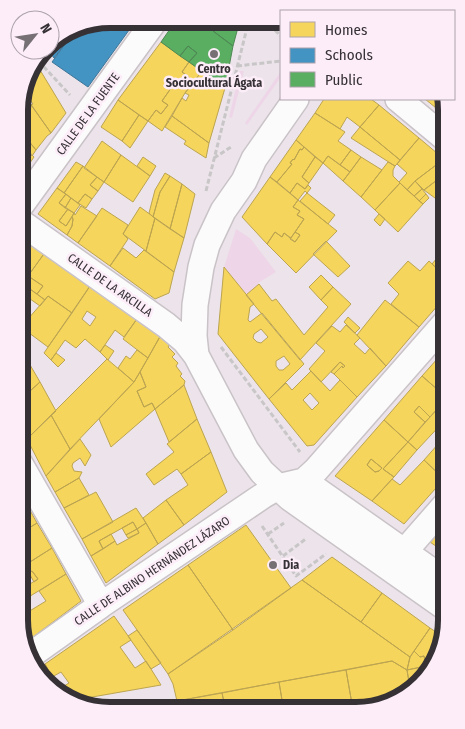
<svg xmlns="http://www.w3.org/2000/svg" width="465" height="729" viewBox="0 0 465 729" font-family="'Fira Sans Condensed',sans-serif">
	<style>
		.green { fill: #eed6e8 }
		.homes { fill: #f6d55c; stroke: #bca450; fill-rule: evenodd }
		.schools { fill: #4393c3; stroke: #3f7698 }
		.public { fill: #5aae61; stroke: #4f8854 }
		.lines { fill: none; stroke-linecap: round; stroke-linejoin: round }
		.minor-casing { stroke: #c9c3c7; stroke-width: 28 }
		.path { stroke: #c9c6c8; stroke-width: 3; stroke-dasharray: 5 2.5; stroke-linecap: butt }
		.minor { stroke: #fcfbfc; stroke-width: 25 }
		.poi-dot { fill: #767074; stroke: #fcedf9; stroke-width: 2 }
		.labels { text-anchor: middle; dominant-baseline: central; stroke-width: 5; stroke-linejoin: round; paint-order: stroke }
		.poi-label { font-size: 12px; font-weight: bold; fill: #363135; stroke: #fcedf9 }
		.street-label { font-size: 12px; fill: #363135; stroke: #fcedf9 }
		.rim { fill: none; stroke: #363135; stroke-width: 6 }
	</style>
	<rect width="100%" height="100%" fill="#ece4ea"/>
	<path class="green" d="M240 71H244L232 118 229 117Z
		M281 71V77L247 125 245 123Z
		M236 229 250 238 276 272 258 283 259 284 246 295 224 267Z"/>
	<path class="homes" d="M161 42 189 62 182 72 189 77 183 86 176 81 162 101 168 105 161 114 156 110 148 121 118 100Z
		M189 62 202 71 185 93 162 131 148 121 156 110 161 114 168 105 162 101 176 81 183 86 189 77 182 72Z
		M37 65 66 113 51 133 31 105 33 104 28 97 31 94 26 86Z
		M202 71 225 88 209 143 172 116 182 98 186 101 189 95 185 93Z
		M324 99H371L379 105 360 127 347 117 340 129 315 113Z
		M425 99H444L446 116Z
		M118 100 139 115 122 141 101 127Z
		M20 103 25 107 30 103 51 133 47 136 36 150 23 134 20 142 34 157 23 173 19 169Z
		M379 105 419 138 400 160 360 127Z
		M315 113 345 132 338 141 351 150 340 165 328 156 323 163 296 140Z
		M139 115 148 121 130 148 122 141Z
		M172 116 209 143 206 158 184 144 186 141 165 127Z
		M360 127 400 160 397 164 395 166 351 138Z
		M23 134 36 150 32 156 20 142Z
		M419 138 444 159 415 181 407 190 399 182 407 173 397 164Z
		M296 140 304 147 302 150 300 149 294 160 293 159 290 163 292 164 277 182 270 177Z
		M102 141 121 155 104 182 84 168Z
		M304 147 315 157 302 177 309 183 305 189 297 183 290 193 277 182 292 164 290 163 293 159 294 160 300 149 302 150Z
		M351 150 361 157 350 172 340 165Z
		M121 155 150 176 133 202 104 182Z
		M328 156 350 172 343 181 323 163Z
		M143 157 156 166 150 176 137 166Z
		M315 157 323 163 309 183 302 177Z
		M361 157 382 170 361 197 343 181Z
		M444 159 446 161V181L442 185 437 180 424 190 415 181Z
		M76 162 83 166 64 193 57 188Z
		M388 162 395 166 393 170V176L400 183 375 210 361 197Z
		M83 166 97 177 90 185 98 191 92 199 85 194 78 203 64 193Z
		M165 173 170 176 160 192 153 217 149 213 155 190Z
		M170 176 182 184 170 229 153 217 160 192Z
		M97 177 104 182 98 191 90 185Z
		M270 177 298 200 293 207 300 211 297 215 304 219 291 238 284 233 282 237 275 232 267 244 242 217Z
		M437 180 445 187 435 198 424 190Z
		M415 181 422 189 414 196 407 190Z
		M446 181V207L435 198 445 187 442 185Z
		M297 183 305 189 308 185 311 188 307 193 305 191 298 200 290 193Z
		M400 183 423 204 398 232 375 210Z
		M182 184 195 194 184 238 170 229Z
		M57 188 66 194 59 203 68 209 59 221 66 226 72 217 73 219 72 226 67 235 38 214Z
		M422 189 426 194 419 201 414 196Z
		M307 193 335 215 328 224 300 201Z
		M66 194 71 198 65 208 59 203Z
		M85 194 92 199 86 208 78 203Z
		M426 194 429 198 423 204 419 201Z
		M71 198 80 205 74 213 65 208Z
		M298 200 337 231 296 273 267 244 275 232 282 237 284 233 295 242 300 235 295 232 304 219 297 215 300 211 293 207Z
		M81 206 97 216 78 243 67 235 72 226 73 219 72 217 74 213 75 215Z
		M140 207 155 218 146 251 123 234Z
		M102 208 128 225 123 234 128 239 110 266 78 243Z
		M68 209 74 213 66 226 59 221Z
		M379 214 385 219 380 226 374 220Z
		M155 218 184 238 174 272 146 251Z
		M295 232 300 235 295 242 290 239Z
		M22 235 46 251 28 276 19 269V239Z
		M326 241 350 266 338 277 313 254Z
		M123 248 136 258 144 250 174 272 169 293 155 299 110 266Z
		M46 251 92 283 72 313 48 296 45 300 37 294 43 286 28 276Z
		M442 252 446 255V277L432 264Z
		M408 261 420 271 429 261 446 277V296L419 327 391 304 399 294 388 283Z
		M224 267 254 304 250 307 248 320 250 322 262 313 304 364 269 399 218 334ZM261 329 268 337 261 343 257 342 253 338 254 334ZM284 356 290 364 283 370H279L276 366V361Z
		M19 269 28 276 23 284 19 282Z
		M321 275 333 287 321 300 309 287Z
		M28 276 43 286 37 294 23 284Z
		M92 283 139 316 124 337 115 330 100 352 85 339 76 348 65 340 51 360 44 353ZM87 311 96 317 90 326 82 319Z
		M23 284 45 300 40 306 19 291Z
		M259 284 272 301 276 299 304 335 328 307 321 300 333 287 351 304 300 360 246 295Z
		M48 296 72 313 48 347 21 327Z
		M385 300 419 327 386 366 357 335Z
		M19 310 30 318 21 327 19 326Z
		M139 316 162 333 148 358 123 339Z
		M348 317 360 328 355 333 344 322Z
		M346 325 360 338 354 344 365 354 370 348 386 366 357 397 334 374 342 366 343 368 345 366 340 362 321 382 309 369 325 351 316 343 332 326 340 332Z
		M162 333 170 344 168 347 175 354 172 357 178 363 176 366 182 374 180 376 185 381 184 385 155 409 152 403 144 407 137 391 146 387 140 372Z
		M105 345 114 351 108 360 100 352Z
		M19 346 40 382 19 401Z
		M446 349V397L422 376Z
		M137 350 148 358 134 382 118 368 126 356 130 359Z
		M56 353 65 360 58 367 51 360Z
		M107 359 134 382 70 449 51 415Z
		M340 362 345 366 343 368 342 366 334 374 331 372Z
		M311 371 330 391 340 380 357 397 314 445 307 446 269 399 286 383 292 390ZM310 393 319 403 312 410 303 400Z
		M140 372 146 387 137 391 144 407 152 403 155 409 111 447 99 419 134 382Z
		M422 376 446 397V399L430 417 419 406 414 412 425 422 408 442 384 420Z
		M40 382 56 411 27 439 19 426V401Z
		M184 385 197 419 169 442 155 409Z
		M446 399V419L417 450 408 442Z
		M419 406 430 417 425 422 414 412Z
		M51 415 70 449 46 476 27 439Z
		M197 419 211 452 181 474 177 469 154 485 146 474 174 452 167 444Z
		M384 420 408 442 383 469 394 477 372 501 335 476ZM371 459 382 468 379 471 375 472 367 465Z
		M446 435V477L444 479 424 460Z
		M80 439 91 455 85 466 80 458 73 463 72 466 74 471 82 472 79 478 55 492 46 476Z
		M408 442 417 450 394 477 383 469Z
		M211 452 227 492 184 525 166 500 188 485 181 474Z
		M371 459 382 468 379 471 375 472 367 465Z
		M424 460 444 479 404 524 372 501 392 479 400 485Z
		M79 478 89 495 64 508 55 492Z
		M96 492 113 522 82 539 64 508Z
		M21 494 37 523 29 528 19 511V496Z
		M166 500 184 525 158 544 143 518Z
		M136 508 146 523 137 529 133 522 99 541 103 549 91 556 82 539Z
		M19 511 29 528 19 534Z
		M446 520V553L427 540Z
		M133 522 137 529 126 535 122 528Z
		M37 523 52 548 22 567 19 562V534Z
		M146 523 158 544 106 583 91 556 115 541 117 545 139 533 137 529Z
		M246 525 291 588 233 630 188 565Z
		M137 529 139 533 128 538 126 535Z
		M111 534 115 541 103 549 99 541Z
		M52 548 66 574 19 603V588L24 585 25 587 38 579 32 571 21 578 19 569Z
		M332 557 382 593 361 622 302 580Z
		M188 565 233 630 168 674 123 610Z
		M32 571 38 579 34 582 29 573Z
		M66 574 81 601 33 637 19 615V603L22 602 28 612 46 601 39 591Z
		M302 580 410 657 407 670 392 661 177 701 173 684 168 674Z
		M382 593 430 628 410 657 361 622Z
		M19 615 33 637 23 643 19 620Z
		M114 616 131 640 120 647 135 668 146 661 161 685 75 700 62 695 59 689 69 683 61 672 52 677 45 664Z
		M430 628 442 636 428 675 410 688 407 670 426 666 424 656 420 657 414 651Z
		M137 630 161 663 151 669 128 636Z
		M414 651 420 657 424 656 426 666 407 670 410 657Z
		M392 661 407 670 410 688 399 697 352 704 346 670Z
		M45 664 52 677 62 695 54 691 37 669Z
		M346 670 352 704 283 706 279 682Z
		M279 682 283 706 225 707 222 693Z
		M222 693 225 707 167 708 166 703Z
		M106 703 107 709H97L89 706Z
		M166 703 167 708 133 709Z"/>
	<path class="schools" d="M110 19H137L88 87 52 62 73 33Z
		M62 36 68 40 54 58 48 50H50V41Z"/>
	<path class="public" d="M177 19H222L213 31 233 46 225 88 189 62 197 53 188 46 180 56 161 42Z
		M222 19 240 20 233 46 213 31Z
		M188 46 197 53 189 62 180 56Z"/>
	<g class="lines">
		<defs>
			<path id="minor" d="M296 99 254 159 244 181 223 211 207 245 201 267 195 305 194 336 196 355 246 450 262 472 290 498 446 608
				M398 99 446 139
				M19 208 156 19
				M19 221 166 325 185 341 196 355
				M19 462 101 605
				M304 481 446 581
				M398 567 404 552 446 504
				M28 657 101 605 264 495 278 487 304 481 316 470 446 322"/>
		</defs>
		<use href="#minor" class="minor-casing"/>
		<path class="path" d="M264 20 281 36
			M40 60 44 67 70 95
			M237 66 281 61
			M214 158 231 147
			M206 191 249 20
			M221 347 300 452
			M262 526 296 576 326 554
			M268 534 284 523
			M283 556 307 538"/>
		<use href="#minor" class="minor"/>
	</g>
	<g class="poi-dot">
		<circle cx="214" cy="54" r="5"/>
		<circle cx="273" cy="565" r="5"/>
	</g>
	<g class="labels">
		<g class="poi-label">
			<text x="214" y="69">Centro<tspan x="214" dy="14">Sociocultural Ágata</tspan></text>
			<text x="283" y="565" text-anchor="start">Dia</text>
		</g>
		<g class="street-label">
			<text transform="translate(88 114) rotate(-54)">CALLE DE LA FUENTE</text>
			<text transform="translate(110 285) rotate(35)">CALLE DE LA ARCILLA</text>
			<text transform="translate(152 571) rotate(-34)">CALLE DE ALBINO HERNÁNDEZ LÁZARO</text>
		</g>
	</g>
	<path d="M0 0H465V729H0ZM110 28H356A82 82 0 0 1 438 110V620A82 82 0 0 1 356 702H110A82 82 0 0 1 28 620V110A82 82 0 0 1 110 28Z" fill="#fcedf9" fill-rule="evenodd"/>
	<path class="rim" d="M110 28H356A82 82 0 0 1 438 110V620A82 82 0 0 1 356 702H110A82 82 0 0 1 28 620V110A82 82 0 0 1 110 28Z"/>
	<rect x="280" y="10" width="175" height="90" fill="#fcedf9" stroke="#ada2ab"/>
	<rect x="290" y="22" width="25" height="15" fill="#f6d55c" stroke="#ada2ab"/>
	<text x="325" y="35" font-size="15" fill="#363135">Homes</text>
	<rect x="290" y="48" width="25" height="15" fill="#4393c3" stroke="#ada2ab"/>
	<text x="325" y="60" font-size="15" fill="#363135">Schools</text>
	<rect x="290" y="72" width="25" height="15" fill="#5aae61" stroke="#ada2ab"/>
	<text x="325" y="85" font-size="15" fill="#363135">Public</text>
	<g transform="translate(35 35) rotate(60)"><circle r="24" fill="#fcedf9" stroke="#ada2ab"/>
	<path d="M0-4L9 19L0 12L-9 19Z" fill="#767074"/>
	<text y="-8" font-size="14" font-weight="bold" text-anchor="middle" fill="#363135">N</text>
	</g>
</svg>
